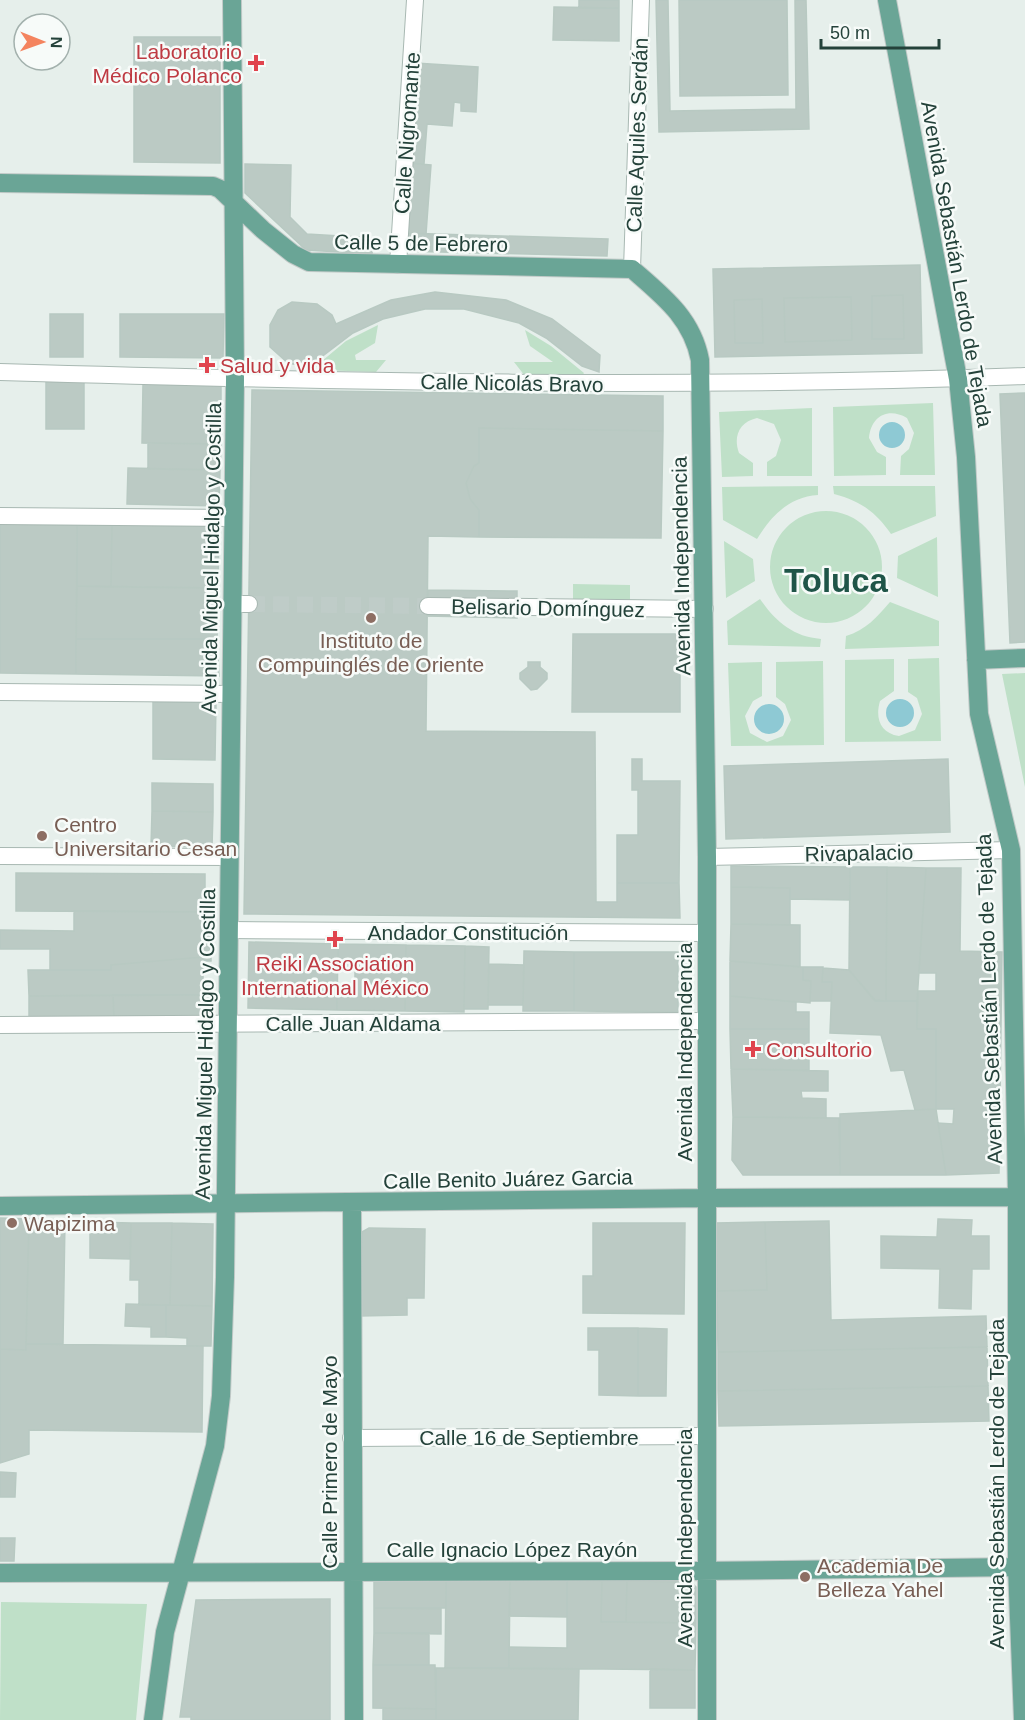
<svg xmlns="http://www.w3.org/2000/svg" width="1025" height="1720" viewBox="0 0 1025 1720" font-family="Helvetica,sans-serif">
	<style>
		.green { fill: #bfe0c8 }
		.water { fill: #8ec9d4 }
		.building { fill: #bbcac4; stroke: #b8c9c2; stroke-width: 1.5; fill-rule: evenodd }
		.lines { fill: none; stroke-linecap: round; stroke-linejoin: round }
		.minor-tunnel { stroke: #bfccc8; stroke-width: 16; stroke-dasharray: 16 8; stroke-linecap: butt }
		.minor-casing { stroke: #a8b8b2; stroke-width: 18 }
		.major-casing { stroke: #c2cac8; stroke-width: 20 }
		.minor { stroke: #fff; stroke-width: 16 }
		.major { stroke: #6aa596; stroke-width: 18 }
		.health-dot { fill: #e0444e; stroke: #f7fbf9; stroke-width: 2 }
		.education-dot { fill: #8d6e63; stroke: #f7fbf9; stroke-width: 2 }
		.labels { text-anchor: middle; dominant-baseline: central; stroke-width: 5; stroke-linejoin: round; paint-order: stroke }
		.health-label { font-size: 21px; fill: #be3a42; stroke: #f7fbf9; text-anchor: start }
		.street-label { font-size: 21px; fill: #24423a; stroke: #f7fbf9 }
		.education-label { font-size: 21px; fill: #785e54; stroke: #f7fbf9; text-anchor: start }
		.town-label { font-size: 33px; font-weight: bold; fill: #1f5548; stroke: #f7fbf9 }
	</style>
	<rect width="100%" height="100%" fill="#e6efeb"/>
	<path class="green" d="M378 325 375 343 355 355 356 360H386L376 372 319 370 316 366 346 341Z
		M525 330 551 346 584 373 582 376H525L514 362H553L530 346Z
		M933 403 935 475H900L901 456 909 449 914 433 907 418C888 407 871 416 869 438L877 452 886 457V475L834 476 833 407Z
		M812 408V476H767V462L776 456 781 440 774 424 757 418C739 422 733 437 739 453L753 463V476L722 477 719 412Z
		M818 486V495C789 497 771 516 757 539L723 520 722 487Z
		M833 486H935L936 516 891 534C875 511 860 501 834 494Z
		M770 567a56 56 0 1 1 112 0a56 56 0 1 1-112 0Z
		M937 537 938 597 897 578 898 556Z
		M724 541 753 559 755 581 726 598Z
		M573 584 630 585V605L573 604Z
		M760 599C775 621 793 637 821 639L820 647 728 645 727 621Z
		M890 602 939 621V646L845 649 846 636C866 630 877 617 890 602Z
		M939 658 941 741 845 742V660L894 659V691L880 701C875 718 880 733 899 736L915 730 922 714 917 698 908 692V659Z
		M823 661 824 745 731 746 728 663 762 662V696L753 701 745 716 750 733 767 742 783 736 791 720 785 704 776 697V662Z
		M1025 673V787L1002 674Z
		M1 1602 147 1604 136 1720H0Z"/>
	<path class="water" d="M879 435a13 13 0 1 1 26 0a13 13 0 1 1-26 0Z
		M886 713a14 14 0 1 1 28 0a14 14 0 1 1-28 0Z
		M754 719a15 15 0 1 1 30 0a15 15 0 1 1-30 0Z"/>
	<path class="building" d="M579 0H619V8H579Z
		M656 0H668L670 111 796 109 795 0H806L809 129 659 132Z
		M679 0H787L788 95 680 96Z
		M554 7 619 8V41L553 40Z
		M134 37H220V163L134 162Z
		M415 63 478 67 476 112 461 111V103L454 102 452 126 427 124 424 164 407 163Z
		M407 163 431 165 426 234 403 233Z
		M245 164 291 165 290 217 307 234 373 238 372 254 306 250 245 193Z
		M403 233 608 239 607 256 402 251Z
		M920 265 922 353 715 357 713 269ZM903 295 904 339H872V296ZM851 297 852 340 785 342 784 298ZM762 299 763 343H735L734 300Z
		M435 292 506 300 552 319 600 355 599 372 582 366 546 338 519 323 464 309H425L383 319 353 333 312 364 304 366 288 363 270 347V325L278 310 292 302 317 304 332 315 336 324 391 300Z
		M903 295 904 339H872V296Z
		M851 297 852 340 785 342 784 298Z
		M762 299 763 343H735L734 300Z
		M50 314H83V357H50Z
		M120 314H224L223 358 120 357Z
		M46 381H84V429H46Z
		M143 384 221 385V444L142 443Z
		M252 390 663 396V431L479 428V463L474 466 466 483 470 499 479 510V537L428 536 426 731 595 732 596 902H617V883H679L680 918 244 914Z
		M1025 393V642L1010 643 1000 394Z
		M479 428 663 431 661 538 479 537V510L470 499 466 483 474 466 479 463Z
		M148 443 221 444 220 470 148 469Z
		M128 468 220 470 219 506 127 504Z
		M0 524 77 525 76 674 0 673Z
		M77 525H112L111 587 77 586Z
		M112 525 219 526 218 588 111 587Z
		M77 586 218 588 217 639H76Z
		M428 590 517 591V618L427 616Z
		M573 634H680V712H572Z
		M76 639H217L219 676 76 674Z
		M528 662H540V667L547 673V679L537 689 531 690 520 679V673L528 667Z
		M153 702H216L215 760 153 759Z
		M632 759H642V781H680L679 883H617V835H638V790H632Z
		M948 759 950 832 726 839 724 766Z
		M152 783 213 784V812L152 811Z
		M152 811 213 812 212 847 151 846Z
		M731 866 850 867V900L790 899V888L731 887Z
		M850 867H887L886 1001 875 1000 849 970Z
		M887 867 926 868 917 1001H886Z
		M926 868H961L960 951 1002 952 999 1173 946 1175 938 1123 953 1124 954 1109H936V1029H917L918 991H936V973H919Z
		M16 873 205 874V912L16 911Z
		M731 887 790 888V925L731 924Z
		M74 911 212 912 211 961H203V957L111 965V970H50V949H0V930L74 931Z
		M731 924 800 925V967L730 961Z
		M249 942 338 944 337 1010 248 1008Z
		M338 944 406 945 405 1011 337 1010V992H355V966H338Z
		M406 945 465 946 464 1012 405 1011Z
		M465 946 489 947 488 1009H464Z
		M524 951 574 952V1011H523Z
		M574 952H678V1012L574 1011Z
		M203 957V995L29 996 28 970H111V965Z
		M730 961 803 967V980L811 981 810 1003 730 996Z
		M489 964 524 965 523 1005H488Z
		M803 967H823L822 982H832L831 1001H810L811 981 803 980Z
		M823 968 849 970 875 1001H917V1029H936V1109L915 1110 904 1070 891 1071 881 1035 830 1033 832 982H822Z
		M113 995 114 1018H29V996Z
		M113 995H209V1017L114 1018Z
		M730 996 796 1002V1012H809V1029H730Z
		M730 1029H809V1070L731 1069Z
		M731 1069 828 1071V1091H801L802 1098 826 1099V1118L733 1117Z
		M936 1109 946 1175H840V1114Z
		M733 1117 839 1118 840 1175H743L732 1160Z
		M0 1218 29 1219 26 1350 0 1349Z
		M29 1219 65 1220 63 1344H26Z
		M938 1219 972 1220 971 1236H989V1269H972L971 1309 939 1308 940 1269 881 1268V1236L937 1237Z
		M829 1221 831 1320 986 1316 987 1347 718 1352 717 1291 767 1290 765 1222Z
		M90 1222 131 1223 130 1259 90 1258Z
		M765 1222 767 1290 717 1291 716 1223Z
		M131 1223H172L170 1305H139V1280H130Z
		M172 1223 213 1224 212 1306 170 1305Z
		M593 1223H685L684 1314 583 1313V1276H593Z
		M369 1228 425 1229 424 1298H407V1315L360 1316 362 1232Z
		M126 1304 166 1305V1337H151V1327L125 1326Z
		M166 1305 212 1306 211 1346H187V1338L166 1337Z
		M588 1328H638V1396L599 1395V1350H588Z
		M638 1328 667 1329 666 1396H638Z
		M26 1344 203 1346 202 1432 29 1430V1454L0 1463V1349L26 1350Z
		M987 1347 988 1386 718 1391V1352Z
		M988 1386 989 1421 719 1426 718 1391Z
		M0 1472 16 1473 15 1497H0Z
		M0 1538H15L14 1561H0Z
		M374 1578 446 1579V1608H374Z
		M446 1579 510 1580 509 1668H445Z
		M510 1580H567V1617L509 1616Z
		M567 1580 602 1581 601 1622 696 1623 695 1670 509 1668V1647L567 1648Z
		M602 1581H627L626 1622H601Z
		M627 1581 691 1582 696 1587V1623L626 1622Z
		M330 1599V1720H191V1717H180L196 1600Z
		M374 1608 441 1609V1634L374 1633Z
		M374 1633H429V1665H373Z
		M373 1665H435L436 1709 373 1708Z
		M436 1668 579 1669 578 1720H436Z
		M650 1669 695 1670V1708H650Z
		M383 1708 436 1709V1720H383Z"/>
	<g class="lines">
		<path class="minor-tunnel" d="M249 604 428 606"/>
		<defs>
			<path id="minor" d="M398 265 415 0
				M632 269 641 0
				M0 372C342 382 683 389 1025 376
				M0 516 234 518
				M233 604H249
				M428 606 705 609
				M0 692 232 694
				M0 856 230 857
				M707 857 1011 850
				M229 930 706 933
				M0 1025 706 1021
				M351 1438 707 1436"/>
			<path id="major" d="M887 0 958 379 966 457 979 714 1011 850 1017 1197V1567L1023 1720
				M0 183 213 186 220 189 263 230 293 254 309 262 632 269C663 296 692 318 700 360L707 857V1720
				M976 660 1025 658
				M352 1204 354 1720
				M0 1206 706 1198 1017 1197
				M0 1573 697 1571 1025 1567
				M153 1720 165 1632 215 1446 221 1396 225 1277 235 379 232 0"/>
		</defs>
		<use href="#minor" class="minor-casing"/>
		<use href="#major" class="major-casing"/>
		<use href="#minor" class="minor"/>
		<use href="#major" class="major"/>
	</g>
	<g class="health-dot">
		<path d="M253 54h6v6h6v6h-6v6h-6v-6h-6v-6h6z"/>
		<path d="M204 356h6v6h6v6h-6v6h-6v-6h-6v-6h6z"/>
		<path d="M332 930h6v6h6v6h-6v6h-6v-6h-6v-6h6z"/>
		<path d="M750 1040h6v6h6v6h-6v6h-6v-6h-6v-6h6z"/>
	</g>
	<g class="education-dot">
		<circle cx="371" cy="618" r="6"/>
		<circle cx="42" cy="836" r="6"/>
		<circle cx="12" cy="1223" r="6"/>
		<circle cx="805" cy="1577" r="6"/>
	</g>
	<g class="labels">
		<g class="health-label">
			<text x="242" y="51" text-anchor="end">Laboratorio<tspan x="242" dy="24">Médico Polanco</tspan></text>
			<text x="220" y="365">Salud y vida</text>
			<text x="335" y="963" text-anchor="middle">Reiki Association<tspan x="335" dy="24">International México</tspan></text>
			<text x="766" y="1049">Consultorio</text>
		</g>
		<g class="street-label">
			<text transform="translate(407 133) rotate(-86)">Calle Nigromante</text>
			<text transform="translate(637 135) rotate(-88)">Calle Aquiles Serdán</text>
			<text transform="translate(421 243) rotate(1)">Calle 5 de Febrero</text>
			<text transform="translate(957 264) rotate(80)">Avenida Sebastián Lerdo de Tejada</text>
			<text transform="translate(512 383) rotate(1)">Calle Nicolás Bravo</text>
			<text transform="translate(211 558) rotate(-89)">Avenida Miguel Hidalgo y Costilla</text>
			<text transform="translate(681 566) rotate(-91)">Avenida Independencia</text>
			<text transform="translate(548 608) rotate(1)">Belisario Domínguez</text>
			<text transform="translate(859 853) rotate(-1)">Rivapalacio</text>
			<text x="468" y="932">Andador Constitución</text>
			<text transform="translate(989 999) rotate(-92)">Avenida Sebastián Lerdo de Tejada</text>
			<text x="353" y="1023">Calle Juan Aldama</text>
			<text transform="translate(205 1044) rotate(-89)">Avenida Miguel Hidalgo y Costilla</text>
			<text transform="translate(684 1052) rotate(-90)">Avenida Independencia</text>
			<text transform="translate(508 1179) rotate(-1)">Calle Benito Juárez Garcia</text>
			<text x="529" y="1437">Calle 16 de Septiembre</text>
			<text transform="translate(329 1462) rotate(-90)">Calle Primero de Mayo</text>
			<text transform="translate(996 1484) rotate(-90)">Avenida Sebastián Lerdo de Tejada</text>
			<text transform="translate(684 1538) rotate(-90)">Avenida Independencia</text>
			<text x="512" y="1549">Calle Ignacio López Rayón</text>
		</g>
		<g class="education-label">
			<text x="371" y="640" text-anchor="middle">Instituto de<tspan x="371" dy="24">Compuinglés de Oriente</tspan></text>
			<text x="54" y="824">Centro<tspan x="54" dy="24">Universitario Cesan</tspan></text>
			<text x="24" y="1223">Wapizima</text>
			<text x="817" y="1565">Academia De<tspan x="817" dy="24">Belleza Yahel</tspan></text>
		</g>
		<g class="town-label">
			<text x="836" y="580">Toluca</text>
		</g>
	</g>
	<g transform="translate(42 42) rotate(91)"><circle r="28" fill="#f7fbf9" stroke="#a3b1ad" stroke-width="1.5"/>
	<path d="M0-4.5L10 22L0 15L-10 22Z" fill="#f4845f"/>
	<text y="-9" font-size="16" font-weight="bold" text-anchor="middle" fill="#24423a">N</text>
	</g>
	<path d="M821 39v9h118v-9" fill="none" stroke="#24423a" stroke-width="3"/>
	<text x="830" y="39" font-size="18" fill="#24423a" stroke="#f7fbf9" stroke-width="4.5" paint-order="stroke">50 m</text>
</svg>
